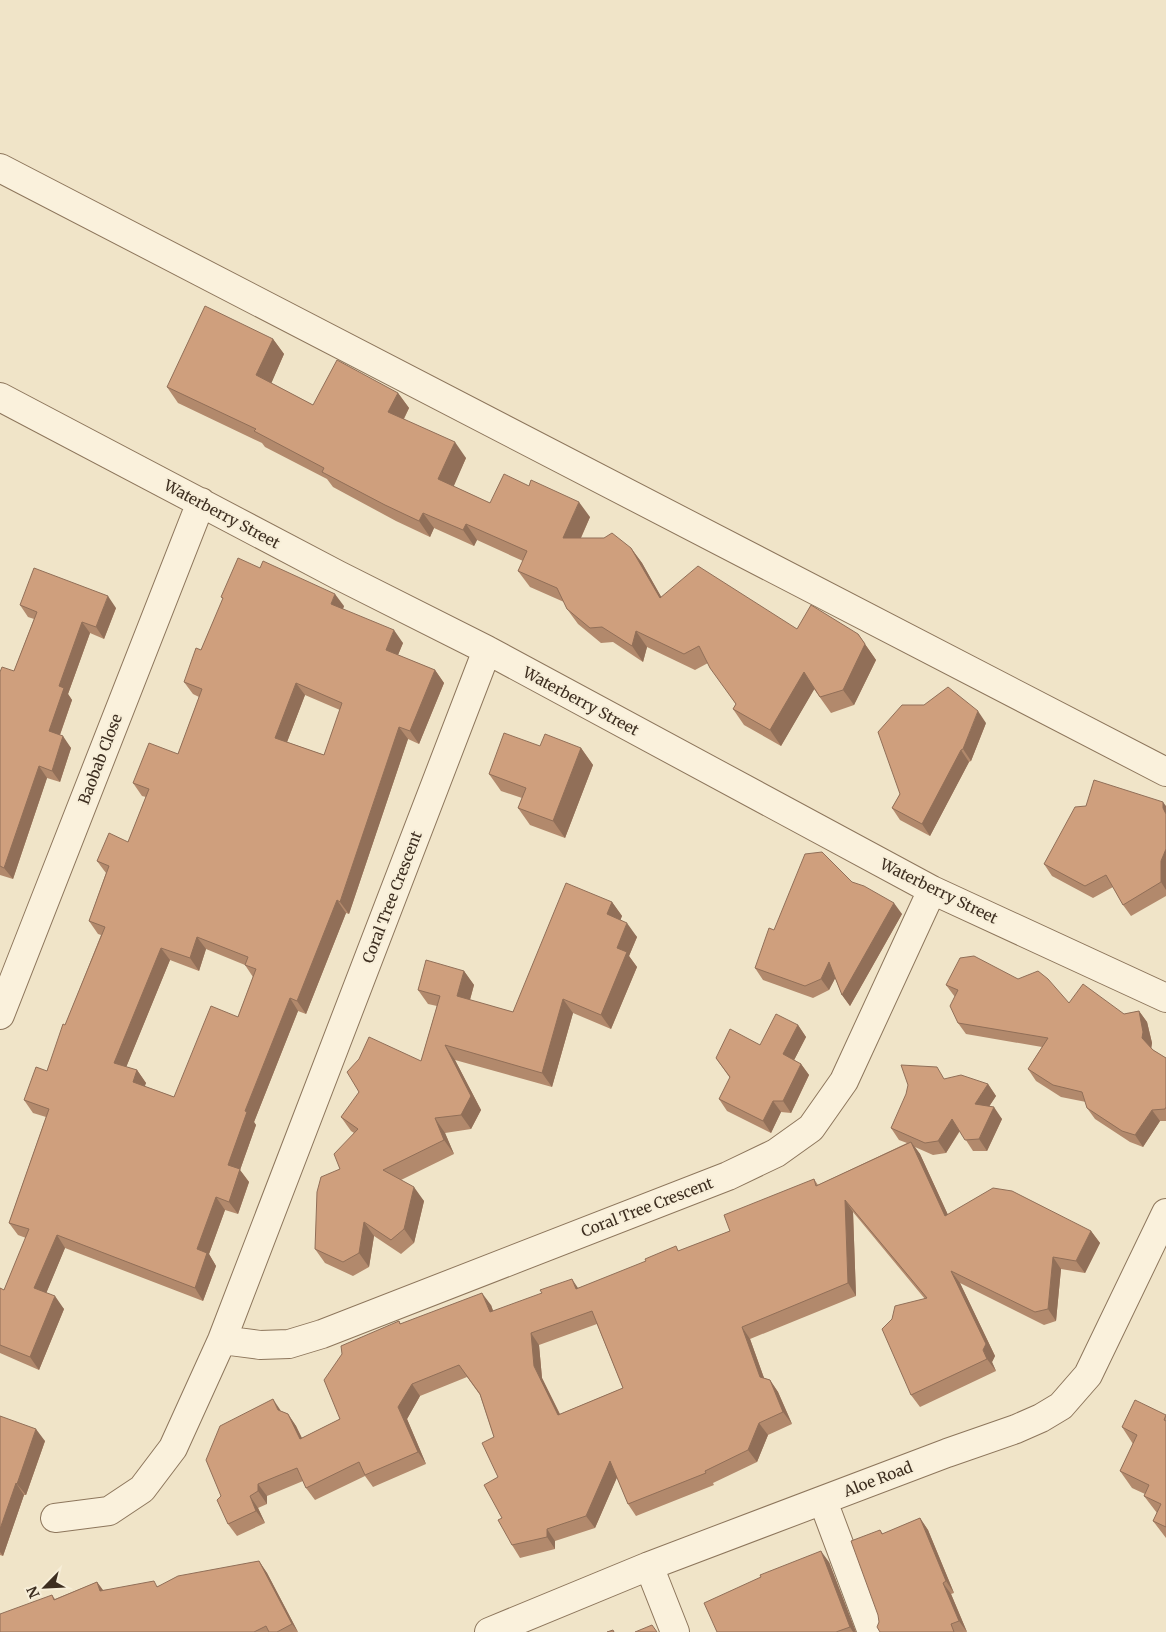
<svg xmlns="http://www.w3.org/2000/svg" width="1166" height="1632" viewBox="0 0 1166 1632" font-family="Merriweather,serif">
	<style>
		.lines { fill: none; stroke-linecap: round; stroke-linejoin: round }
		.minor-casing { stroke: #8d765c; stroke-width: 30 }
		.minor { stroke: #faf1dc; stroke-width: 28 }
		.wall { fill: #b2896c; fill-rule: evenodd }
		.shaded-wall { fill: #916f58 }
		.building { fill: #cf9f7d; stroke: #916f58; fill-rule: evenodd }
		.labels { text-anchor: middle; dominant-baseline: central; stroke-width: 4; stroke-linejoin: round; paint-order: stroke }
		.street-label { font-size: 15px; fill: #3d2e20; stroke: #f7eed8 }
	</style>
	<rect width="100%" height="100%" fill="#f0e4c8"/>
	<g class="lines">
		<defs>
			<path id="minor" d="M0 168 1166 772
				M0 397 338 575 487 650 932 890 1166 998
				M0 1015 201 502
				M222 1340 260 1345 289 1344 322 1334 728 1176 776 1153 811 1128 844 1081 932 890
				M823 1501 872 1632
				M55 1518 109 1511 142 1489 173 1448 222 1340 487 650
				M649 1566 675 1632
				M489 1632 649 1566 947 1453 1016 1429 1041 1418 1061 1406 1088 1375 1166 1213"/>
		</defs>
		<use href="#minor" class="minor-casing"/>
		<use href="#minor" class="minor"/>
	</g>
	<path class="wall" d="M273 339 284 354 271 383 313 405 398 393 409 408 404 419 466 458 453 486 490 503 590 517 581 538 631 548 642 563 661 597 797 629 858 634 876 660 854 705 831 713 814 689 781 746 744 725 733 709 736 704 708 663 695 670 647 647 643 662 613 642 601 643 578 624 567 609 564 602 530 587 518 571 523 561 477 540 474 546 434 528 430 537 396 521 333 487 327 479 265 447 262 443 178 403 167 387Z
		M221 597 344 606 343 609 403 643 398 655 435 670 444 683 419 744 408 739 349 914 346 913 306 1014 298 1011 254 1122 256 1125 240 1170 249 1182 238 1214 225 1210 209 1254 216 1266 203 1301 65 1248 46 1293 64 1309 39 1370 0 1353V1288L4 1290 26 1238 18 1235 9 1223 46 1117 33 1113 24 1100 47 1071 101 935 98 934 89 921 106 873 97 861 128 842 146 797 142 796 133 783 178 754 199 697 193 694 184 682 201 650 223 599ZM305 695 340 710 324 755 287 742ZM206 949 245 965 253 977 238 1017 174 1097 144 1086 146 1083 137 1070 126 1067 170 960 199 971Z
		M20 605 116 608 104 639 90 633 68 694 72 700 60 735 71 748 60 782 47 778 13 879 0 875V672L14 671 34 619 28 617Z
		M986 723 971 761 969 762 930 836 900 820 892 808 900 794Z
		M540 746 581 748 593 765 565 838 530 825 518 808 522 798 501 791 489 774Z
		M1166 806V896L1131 916 1123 905 1113 887 1093 898 1052 876 1044 864Z
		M852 882 902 914 850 1006 842 995 835 978 829 990 813 998 763 980 755 968Z
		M612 902 622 916 620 920 637 937 629 956 637 967 611 1029 573 1013 552 1087 455 1060 481 1110 471 1129 445 1133 454 1154 401 1180 424 1201 414 1243 401 1254 374 1236 369 1267 353 1276 325 1263 315 1249 340 1169 354 1133 351 1131 341 1117 421 1061 437 1006 428 1004 418 990 464 971 474 985 470 1000 513 1012Z
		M1018 979 1069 1003 1124 1014 1139 1011 1147 1022 1152 1043 1151 1048 1153 1050 1166 1058V1121H1160L1143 1147 1130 1142 1095 1119 1087 1108 1086 1102 1061 1097 1036 1081 1028 1069 1042 1047 966 1034 958 1023 955 997 946 985Z
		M798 1025 806 1037 794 1060 801 1064 809 1075 791 1113 781 1112 771 1133 727 1111 719 1099 730 1078 716 1058 760 1045Z
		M946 1079 988 1084 996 1096 989 1106 1002 1119 987 1151H973L960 1131 946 1153 933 1155 915 1147 920 1154 948 1215 1091 1231 1100 1243 1085 1273 1061 1269 1056 1321 1044 1325 960 1283 995 1356 992 1362 996 1371 920 1407 911 1395 925 1299 853 1212 856 1296 750 1339 764 1378 770 1380 778 1392 792 1424 768 1435 757 1462 713 1483 714 1485 636 1516 628 1504 617 1477 595 1528 555 1541V1549L520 1558 512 1545 502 1518 494 1437 480 1395 467 1377 420 1396 407 1419 426 1464 373 1487 365 1476 315 1500 306 1488 303 1481 267 1496V1504L258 1508 265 1523 237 1536 228 1524 221 1496 281 1411 288 1414 296 1426 302 1438 340 1419 399 1321 401 1324 491 1305 493 1311 578 1288 679 1251 730 1231 814 1179 818 1185 907 1143 899 1140 891 1128ZM597 1324 623 1388 560 1414 542 1378 539 1345Z
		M1166 1415V1538L1153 1521 1157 1513 1144 1496 1145 1494 1132 1488 1120 1471 1133 1444 1122 1427Z
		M0 1416 45 1441 26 1495H24L3 1556 0 1555Z
		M920 1518 928 1530 954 1593 951 1594 967 1632H880V1530L883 1534Z
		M259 1561 267 1573 298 1632H0L52 1595 55 1599 97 1582 103 1590 158 1586Z
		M829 1562 856 1632H717L761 1577Z"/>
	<path class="shaded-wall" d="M273 339 284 354 268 391 256 375Z
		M398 393 409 408 399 428 388 412Z
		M455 442 466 458 450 495 438 479Z
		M579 502 590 517 574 553 563 538Z
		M423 513 434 528 430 537 419 521Z
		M466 524 477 540 474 546 463 530Z
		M631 548 642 563 671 614 660 598Z
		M335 594 344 606 340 616 331 604Z
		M108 596 116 608 104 639 96 627Z
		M82 622 90 633 68 694 72 700 57 743 49 731 59 686Z
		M394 630 403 643 395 662 386 650Z
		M636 631 647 647 643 662 632 646Z
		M858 634 876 660 854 705 843 690Z
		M435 670 444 683 419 744 410 731Z
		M804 672 815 688 781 746 770 730Z
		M296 683 305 695 284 750 275 738Z
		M978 711 986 723 971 761 963 749Z
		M399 727 408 739 349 914 340 902Z
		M63 736 71 748 60 782 52 771Z
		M581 748 593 765 565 838 553 821Z
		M961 750 969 762 930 836 922 824Z
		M39 766 47 778 13 879 4 868Z
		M1163 802 1166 806V814L1163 808Z
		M1166 849V890L1161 882V861Z
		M337 900 346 913 306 1014 297 1001Z
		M612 902 622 916 617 929 607 914Z
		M894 903 902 914 850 1006 842 995Z
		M627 923 637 937 629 956 637 967 611 1029 601 1015 617 948Z
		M197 937 206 949 199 971 190 958Z
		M161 948 170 960 123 1075 114 1063Z
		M829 962 838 973 829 990 821 979Z
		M464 971 474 985 467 1010 457 996Z
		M290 998 298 1011 254 1122 256 1125 240 1170 249 1182 238 1214 229 1202 228 1165 245 1111Z
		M563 999 573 1013 552 1087 542 1073Z
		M1139 1011 1147 1022 1152 1043 1151 1050 1142 1038Z
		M798 1025 806 1037 791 1066 783 1054Z
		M445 1045 455 1060 481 1110 471 1129 461 1115Z
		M801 1064 809 1075 791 1113 783 1101Z
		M137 1070 146 1083 142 1095 133 1082Z
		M988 1084 996 1096 983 1116 975 1104Z
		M773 1101 781 1112 771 1133 763 1121Z
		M994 1107 1002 1119 987 1151 979 1139Z
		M1152 1110 1160 1121 1143 1147 1135 1135Z
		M435 1118 445 1133 454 1154 444 1140Z
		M952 1119 960 1130 946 1153 938 1141Z
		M911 1142 920 1154 954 1228 945 1216Z
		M414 1187 424 1201 414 1243 404 1229Z
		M216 1197 225 1210 209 1254 216 1266 203 1301 195 1288 197 1249Z
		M845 1200 853 1212 856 1296 848 1283Z
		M364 1222 374 1236 369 1267 359 1253Z
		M1091 1231 1100 1243 1085 1273 1076 1261Z
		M57 1235 65 1248 43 1301 34 1288Z
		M1053 1257 1061 1269 1056 1321 1048 1309Z
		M951 1271 960 1283 995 1356 992 1362 996 1371 987 1359Z
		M572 1279 580 1291 576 1289Z
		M482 1293 491 1305 498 1324 490 1312Z
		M55 1296 64 1309 39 1370 30 1357Z
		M742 1327 750 1339 768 1389 760 1377Z
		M531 1333 539 1345 542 1378 566 1427 558 1415 534 1366Z
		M770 1380 778 1392 792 1424 783 1412Z
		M412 1384 420 1396 407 1419 426 1464 418 1452 398 1407Z
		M273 1399 281 1411 278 1410Z
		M288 1414 296 1426 308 1451 300 1439Z
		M759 1423 768 1435 757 1462 748 1450Z
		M36 1429 45 1441 26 1495 17 1484Z
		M610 1461 619 1473 595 1528 586 1516Z
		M16 1483 24 1495 3 1556 0 1552V1529Z
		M258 1484 267 1496V1504L258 1491Z
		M250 1496 258 1508 265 1523 256 1511Z
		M920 1518 928 1530 954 1593 946 1581Z
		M547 1529 555 1541V1549L547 1537Z
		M821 1551 829 1562 856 1632H853L850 1627Z
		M259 1561 267 1573 298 1632 292 1624Z
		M97 1582 105 1593 100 1591Z
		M943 1583 951 1594 967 1632 959 1621Z"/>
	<path class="building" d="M205 306 273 339 256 375 313 405 337 360 398 393 388 412 455 442 438 479 490 503 504 474 529 486 531 480 579 502 563 538H604L612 533 631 548 660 598 698 566 797 629 811 605 858 634 865 644 843 690 820 697 804 672 770 730 733 709 736 704 710 668 699 646 684 654 636 631 632 646 602 627 590 628 567 609 557 588 518 571 527 551 466 524 463 530 423 513 419 521 385 505 322 472 324 468 254 431 256 429 167 387Z
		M238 558 260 568 263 561 335 594 331 604 394 630 386 650 435 670 410 731 399 727 340 902 337 900 297 1001 290 998 245 1111 247 1112 228 1165 240 1169 229 1202 216 1197 197 1249 207 1253 195 1288 57 1235 34 1288 55 1296 30 1357 0 1345V1288L4 1290 29 1229 9 1223 49 1109 24 1100 36 1067 47 1071 63 1024 65 1025 105 927 89 921 109 866 97 861 109 833 128 842 149 789 133 783 149 743 178 754 202 689 184 682 196 648 201 650 223 598 221 597ZM296 683 342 703 324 755 275 738ZM197 937 248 957 245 965 256 969 238 1017 211 1006 174 1097 133 1082 137 1070 114 1063 161 948 190 958Z
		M34 568 108 596 96 627 82 622 59 686 64 688 49 731 63 736 52 771 39 766 4 868 0 866V672L2 667 14 671 37 612 20 605Z
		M948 687 978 711 963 749 961 750 922 824 892 808 900 794 878 732 902 705H924Z
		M504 733 540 746 545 734 581 748 553 821 518 808 526 788 489 774Z
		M1094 780 1163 802V808L1166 814V849L1161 861V882L1123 905 1106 875 1085 886 1044 864 1075 807 1086 806Z
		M822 852 852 882 864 886 894 903 842 995 829 962 821 979 805 986 755 968 769 928 774 930 805 854Z
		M566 883 612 902 607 914 627 923 617 948 627 952 601 1015 563 999 542 1073 445 1045 471 1096 461 1115 435 1118 444 1140 383 1170 414 1187 404 1229 391 1240 364 1222 359 1253 343 1262 315 1249 317 1192 321 1177 340 1169 334 1154 358 1129 341 1117 359 1092 347 1072 359 1059 369 1037 421 1061 440 996 418 990 426 960 464 971 457 996 513 1012Z
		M974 956 1018 979 1038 971 1048 979 1069 1003 1083 984 1124 1014 1139 1011 1143 1032 1142 1038 1153 1050 1166 1058V1107L1165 1109 1152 1110 1135 1135 1122 1131 1087 1108 1082 1092 1053 1085 1028 1069 1048 1038 958 1023 950 1006 958 990 946 985 960 958Z
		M776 1014 798 1025 783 1054 801 1064 783 1101H773L763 1121 719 1099 730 1077 716 1058 730 1029 760 1045Z
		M901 1065 937 1067 944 1079 961 1075 988 1084 975 1104 994 1107 979 1139 965 1140 952 1119 938 1141 925 1143 891 1128 906 1094 908 1085Z
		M911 1142 945 1216 993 1188 1012 1191 1091 1231 1076 1261 1053 1257 1048 1309 1035 1312 951 1271 986 1344 983 1350 987 1359 911 1395 882 1329 892 1319 895 1306 927 1298 845 1200 848 1283 742 1327 760 1377 770 1380 783 1412 759 1423 748 1450 705 1471 706 1473 628 1504 610 1461 586 1516 547 1529V1537L512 1545 498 1520 502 1518 484 1485 498 1477 482 1443 494 1437 480 1394 459 1365 412 1384 398 1407 418 1452 365 1475 359 1462 306 1488 297 1468 258 1484V1491L250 1496 256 1511 228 1524 217 1500 221 1496 206 1460 220 1426 273 1399 278 1410 288 1414 300 1439 340 1419 324 1380 342 1354 341 1346 399 1321 400 1324 482 1293 490 1312 542 1293 540 1290 572 1279 576 1289 646 1261 645 1259 676 1246 678 1251 730 1231 724 1215 814 1179 816 1186ZM592 1311 623 1388 558 1415 534 1366 531 1333Z
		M1135 1400 1166 1415 1164 1420 1166 1421V1527L1153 1521 1161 1504 1144 1496 1149 1485 1120 1471 1137 1435 1122 1427Z
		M0 1416 36 1429 17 1484 16 1483 0 1529Z
		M920 1518 946 1581 943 1583 959 1621 951 1624 954 1632H880L877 1627 879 1622 878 1615 851 1541 880 1530 882 1534Z
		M821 1551 850 1627 836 1632H717L704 1603 761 1577 760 1575Z
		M259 1561 292 1624 277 1632H269L266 1626 254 1632H0V1614L52 1595 54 1600 97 1582 100 1591 154 1581 157 1587 178 1576Z
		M652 1625 657 1632H635Z
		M613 1630 614 1632H607Z"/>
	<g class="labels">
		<g class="street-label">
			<text transform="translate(222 514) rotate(28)">Waterberry Street</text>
			<text transform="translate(581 701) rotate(28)">Waterberry Street</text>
			<text transform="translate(100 759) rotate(-69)">Baobab Close</text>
			<text transform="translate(939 891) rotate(26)">Waterberry Street</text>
			<text transform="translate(392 897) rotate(-69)">Coral Tree Crescent</text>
			<text transform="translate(647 1207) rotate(-21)">Coral Tree Crescent</text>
			<text transform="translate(878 1479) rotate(-21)">Aloe Road</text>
		</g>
	</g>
	<g transform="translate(45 1587) rotate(246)" stroke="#f7eed8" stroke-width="4" paint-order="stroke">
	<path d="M0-4L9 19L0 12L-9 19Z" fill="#3d2e20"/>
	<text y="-8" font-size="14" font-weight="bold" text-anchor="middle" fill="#3d2e20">N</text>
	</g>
</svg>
